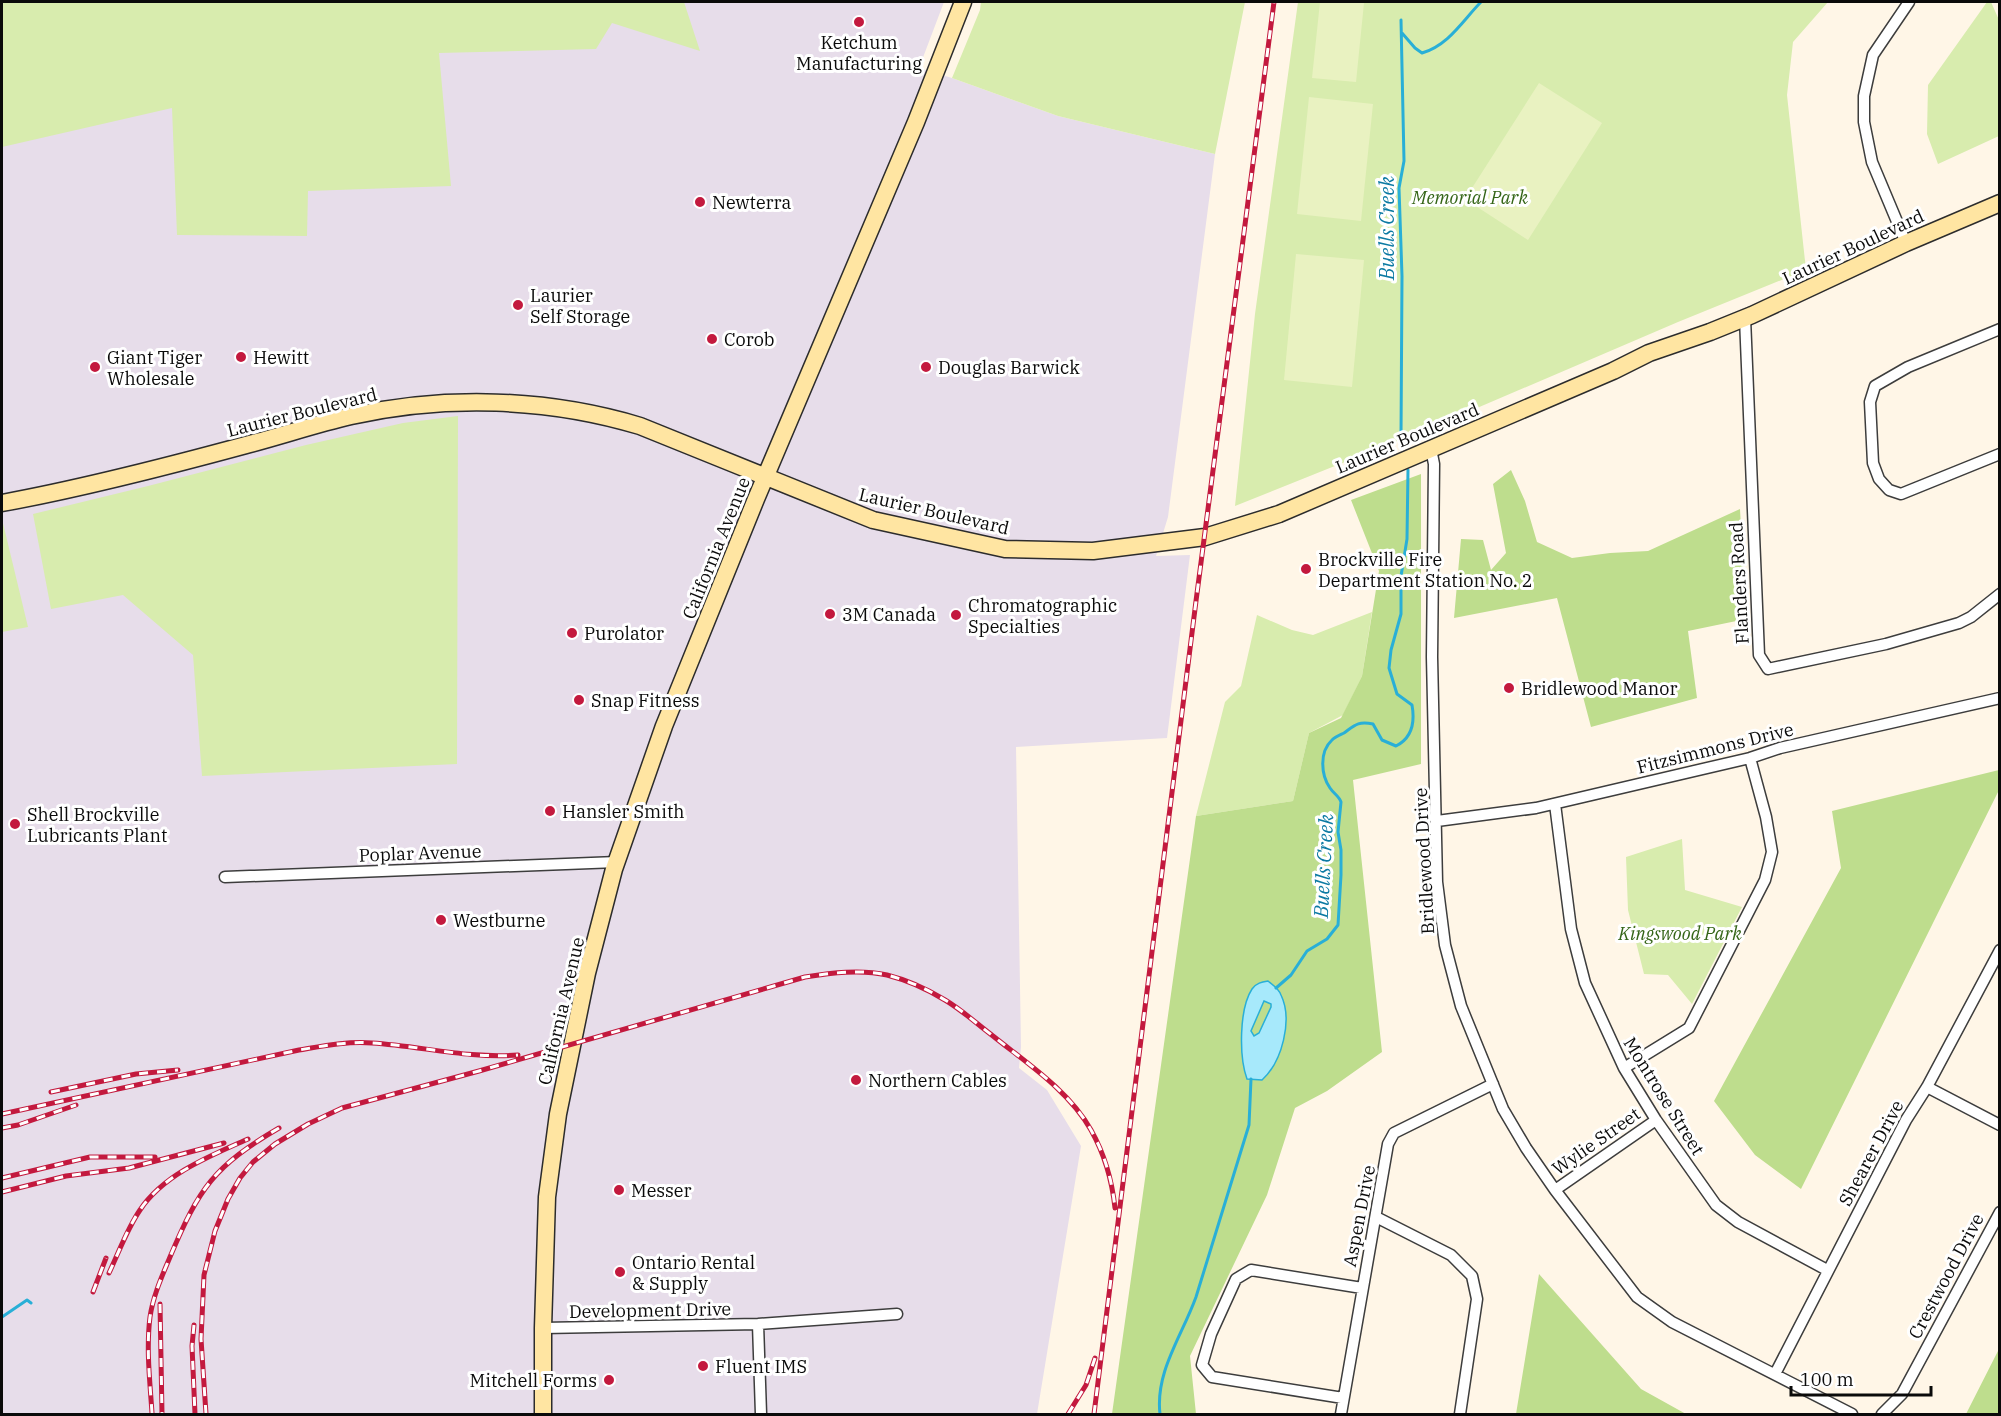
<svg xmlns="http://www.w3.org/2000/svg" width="2001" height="1416" viewBox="0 0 2001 1416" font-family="'IBM Plex Serif',serif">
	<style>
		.industrial { fill: #e7ddea }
		.green { fill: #d8ecae }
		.forest { fill: #bedd8d }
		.pitch { fill: #e9f2c1 }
		.water { fill: #a7e9fb; stroke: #29afd7; stroke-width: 1.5; fill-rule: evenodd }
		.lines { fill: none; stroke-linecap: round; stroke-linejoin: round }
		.stream { stroke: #29afd7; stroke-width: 3 }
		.street-casing { stroke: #3d3d3d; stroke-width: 13 }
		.secondary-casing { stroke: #2c2c2c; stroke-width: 19 }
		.street { stroke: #fff; stroke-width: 10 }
		.secondary { stroke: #ffe5a2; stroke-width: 16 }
		.rail-casing { stroke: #c3193e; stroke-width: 5 }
		.rail { stroke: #fff; stroke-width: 3; stroke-dasharray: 9; stroke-linecap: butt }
		.poi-dot { fill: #c3193e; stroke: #fff; stroke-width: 2 }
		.labels { text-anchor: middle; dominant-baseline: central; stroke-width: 6; stroke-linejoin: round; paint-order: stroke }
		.poi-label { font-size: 18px; fill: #0a0a0a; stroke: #fff; text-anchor: start }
		.park-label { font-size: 18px; font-style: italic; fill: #346517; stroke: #fff }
		.street-label { font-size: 18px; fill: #0a0a0a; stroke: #fff }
		.water-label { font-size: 20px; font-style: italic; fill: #0c7aa3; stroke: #fff }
	</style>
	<rect width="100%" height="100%" fill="#fff6e7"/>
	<path class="industrial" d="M2 2H944L919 68 952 78 1058 116 1215 154 1168 517 1156 556 1190 555 1167 738 1016 747 1021 1047 1019 1068 1047 1090 1081 1146 1037 1414H2Z"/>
	<path class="green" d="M2 2H684L700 51 612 23 596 49 439 53 451 186 308 191 307 236 177 235 172 108 2 147Z
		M981 2H1245L1215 154 1058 116 952 78 980 10Z
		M1298 2H1828L1793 42 1787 95 1806 270 1678 322 1442 423 1235 506 1255 314Z
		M1987 2H1991L1999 20V136L1938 164 1927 134 1928 85Z
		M458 416 457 764 202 776 193 655 123 595 51 609 33 514 148 486 306 445 403 423Z
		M2 519 28 627 2 632Z
		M1372 612 1362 676 1343 715 1309 733 1293 801 1196 816 1225 702 1241 686 1257 615 1292 630 1313 635Z
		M1682 839 1685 890 1742 907 1692 1004 1668 975 1644 974 1628 910 1626 857Z"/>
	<path class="forest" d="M1511 470 1525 501 1537 542 1572 558 1610 553 1648 551 1740 509 1746 619 1688 631 1697 698 1591 727 1557 598 1454 618 1461 539 1483 540 1491 570 1506 553 1493 484Z
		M1421 474V764L1353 780 1382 1052 1327 1091 1295 1108 1267 1195 1190 1356 1196 1414H1112L1196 816 1293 801 1309 733 1341 718 1362 676 1379 571 1351 500Z
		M1999 770V790L1801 1189 1755 1155 1714 1101 1841 868 1832 811Z
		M1539 1274 1641 1389 1686 1414H1516Z
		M1999 1349V1414H1966Z"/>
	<path class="pitch" d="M1320 2 1364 3 1356 82 1312 78Z
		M1539 83 1602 123 1528 240 1465 199Z
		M1309 97 1373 104 1361 221 1297 214Z
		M1296 254 1364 260 1352 387 1284 380Z"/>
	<path class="water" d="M1268 981C1273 985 1279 989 1281 995 1293 1020 1282 1062 1262 1080L1247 1079C1239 1057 1239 1009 1252 989 1256 983 1262 982 1268 981ZM1264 1001 1271 1004V1007L1259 1033 1254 1036 1251 1031Z"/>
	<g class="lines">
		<path class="stream" d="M1402 33 1415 48 1422 53C1449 45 1463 20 1481 2
			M1401 436 1402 276 1399 188 1404 161 1401 20
			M1276 988 1291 975 1307 951 1327 939 1338 925 1341 875V850L1338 832 1341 802C1339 796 1334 794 1330 788 1321 775 1319 752 1332 740 1335 737 1340 735 1344 733 1355 725 1358 721 1373 724L1382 740 1396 746C1412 738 1415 722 1412 705L1397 694 1389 668 1391 650 1401 614V576L1407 539 1408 470
			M2 1317 27 1300 31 1303
			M1160 1414C1155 1372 1182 1336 1196 1297L1249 1125 1251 1079"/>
		<defs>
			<path id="street" d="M1906 243 1872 162 1864 122V96L1873 55 1909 2
				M1745 318 1759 655 1768 669 1886 644 1959 623 1971 617 2000 594
				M2000 329 1908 367 1875 386 1870 402 1873 463 1879 479 1889 490 1901 494 2000 454
				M1431 449 1434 464 1432 657 1437 882 1445 945 1461 1006 1503 1109 1526 1148 1555 1190 1637 1297 1672 1322 1852 1414
				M1555 804 1571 929 1585 983 1624 1068 1656 1120 1716 1205 1738 1222 1827 1270
				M1437 821 1536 808 1750 758 1780 748 2000 698
				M225 877 617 862
				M1624 1068 1689 1028 1765 880 1772 852 1766 817 1750 758
				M1927 1087 2000 1125
				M1555 1190 1656 1120
				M1376 1217 1451 1255 1472 1276 1477 1299 1460 1414
				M758 1324 761 1414
				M543 1328 758 1324 897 1314
				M1775 1374 1906 1120 1927 1087 2000 950
				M1343 1398 1212 1377 1202 1365 1211 1334 1236 1279 1251 1270 1362 1288
				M1341 1414 1388 1144 1394 1133 1493 1084
				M1882 1414 1902 1394 2000 1212"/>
			<path id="secondary" d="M2 503C84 488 165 467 246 445 281 436 316 424 351 416 446 395 547 398 640 426L873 520 1005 549 1093 551 1205 537 1279 514 1613 371 1649 353 1710 332 1752 315 1906 243 2000 203
				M543 1414V1328L547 1197 558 1114 587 973 614 869 664 726 756 499 916 122 963 2"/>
		</defs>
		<use href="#street" class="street-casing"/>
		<use href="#secondary" class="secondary-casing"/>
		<use href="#street" class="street"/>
		<use href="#secondary" class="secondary"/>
		<defs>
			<path id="rail" d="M51 1092 136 1074 178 1070
				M2 1114 299 1050C323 1046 347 1041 372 1043 421 1046 469 1059 518 1055
				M2 1128 18 1125 76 1105
				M2 1178 90 1157H155
				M2 1192 66 1176 129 1168 224 1143
				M109 1273C119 1252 127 1229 140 1210 164 1174 210 1156 248 1139
				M93 1292 106 1258
				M160 1304 162 1414
				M194 1325 192 1346 195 1414
				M152 1413C150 1382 146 1349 150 1317 153 1296 162 1276 170 1257 199 1188 214 1166 279 1128
				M206 1414 201 1339 204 1275 215 1231 228 1199 240 1178 253 1162 275 1144 308 1124 342 1108 479 1071 805 977C831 973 860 969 887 975 907 980 927 989 945 1000 962 1010 977 1024 993 1036 1028 1064 1069 1091 1091 1130 1105 1155 1112 1180 1115 1208
				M1068 1414 1086 1385 1095 1358
				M1094 1414 1196 601 1274 2"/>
		</defs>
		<use href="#rail" class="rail-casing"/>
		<use href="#rail" class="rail"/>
	</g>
	<g class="poi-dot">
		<circle cx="859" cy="22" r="6"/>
		<circle cx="700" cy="202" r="6"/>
		<circle cx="518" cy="305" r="6"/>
		<circle cx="712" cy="339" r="6"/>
		<circle cx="241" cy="357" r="6"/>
		<circle cx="95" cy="367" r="6"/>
		<circle cx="926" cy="367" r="6"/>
		<circle cx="1306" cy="569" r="6"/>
		<circle cx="830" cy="614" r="6"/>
		<circle cx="956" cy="615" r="6"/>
		<circle cx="572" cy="633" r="6"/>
		<circle cx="1509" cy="688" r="6"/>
		<circle cx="579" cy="700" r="6"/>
		<circle cx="550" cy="811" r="6"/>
		<circle cx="15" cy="824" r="6"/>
		<circle cx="441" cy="920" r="6"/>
		<circle cx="856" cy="1080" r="6"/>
		<circle cx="619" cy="1190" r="6"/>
		<circle cx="620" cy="1272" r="6"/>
		<circle cx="703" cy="1366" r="6"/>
		<circle cx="609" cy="1380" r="6"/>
	</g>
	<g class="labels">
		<g class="poi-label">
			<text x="859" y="42" text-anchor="middle">Ketchum<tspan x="859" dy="21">Manufacturing</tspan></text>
			<text x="712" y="202">Newterra</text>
			<text x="530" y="295">Laurier<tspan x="530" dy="21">Self Storage</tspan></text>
			<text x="724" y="339">Corob</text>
			<text x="107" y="357">Giant Tiger<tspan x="107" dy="21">Wholesale</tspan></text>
			<text x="253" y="357">Hewitt</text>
			<text x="938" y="367">Douglas Barwick</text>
			<text x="1318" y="559">Brockville Fire<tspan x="1318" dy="21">Department Station No. 2</tspan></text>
			<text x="968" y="605">Chromatographic<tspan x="968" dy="21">Specialties</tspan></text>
			<text x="842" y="614">3M Canada</text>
			<text x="584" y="633">Purolator</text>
			<text x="1521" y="688">Bridlewood Manor</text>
			<text x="591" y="700">Snap Fitness</text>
			<text x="562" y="811">Hansler Smith</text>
			<text x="27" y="814">Shell Brockville<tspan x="27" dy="21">Lubricants Plant</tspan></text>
			<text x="453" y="920">Westburne</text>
			<text x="868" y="1080">Northern Cables</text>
			<text x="631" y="1190">Messer</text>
			<text x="632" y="1262">Ontario Rental<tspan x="632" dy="21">&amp; Supply</tspan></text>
			<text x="715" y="1366">Fluent IMS</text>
			<text x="597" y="1380" text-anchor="end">Mitchell Forms</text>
		</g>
		<g class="park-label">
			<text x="1470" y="197">Memorial Park</text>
			<text x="1680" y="933">Kingswood Park</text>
		</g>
		<g class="street-label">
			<text transform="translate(1853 247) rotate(-25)">Laurier Boulevard</text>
			<text transform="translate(302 412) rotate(-14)">Laurier Boulevard</text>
			<text transform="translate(1407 438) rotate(-23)">Laurier Boulevard</text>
			<text transform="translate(934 511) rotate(13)">Laurier Boulevard</text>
			<text transform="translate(716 548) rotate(-68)">California Avenue</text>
			<text transform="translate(1739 583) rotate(-93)">Flanders Road</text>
			<text transform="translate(1715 748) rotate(-14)">Fitzsimmons Drive</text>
			<text transform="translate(420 853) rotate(-2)">Poplar Avenue</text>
			<text transform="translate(1424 861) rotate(-93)">Bridlewood Drive</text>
			<text transform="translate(561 1011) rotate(-77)">California Avenue</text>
			<text transform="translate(1664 1096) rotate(58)">Montrose Street</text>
			<text transform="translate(1596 1141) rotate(-35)">Wylie Street</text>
			<text transform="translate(1871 1153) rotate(-62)">Shearer Drive</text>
			<text transform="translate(1359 1216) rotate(-79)">Aspen Drive</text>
			<text transform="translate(1946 1276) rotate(-62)">Crestwood Drive</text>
			<text transform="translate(650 1310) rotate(-1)">Development Drive</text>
		</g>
		<g class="water-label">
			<text transform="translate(1386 228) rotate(-90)">Buells Creek</text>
			<text transform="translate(1323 866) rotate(-87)">Buells Creek</text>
		</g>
	</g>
	<rect width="2001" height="1416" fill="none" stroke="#0a0a0a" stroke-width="6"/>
	<path d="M1791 1386v9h140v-9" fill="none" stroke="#0a0a0a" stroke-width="3"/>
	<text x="1800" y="1386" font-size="18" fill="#0a0a0a" stroke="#ffffff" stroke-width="4.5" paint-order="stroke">100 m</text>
</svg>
